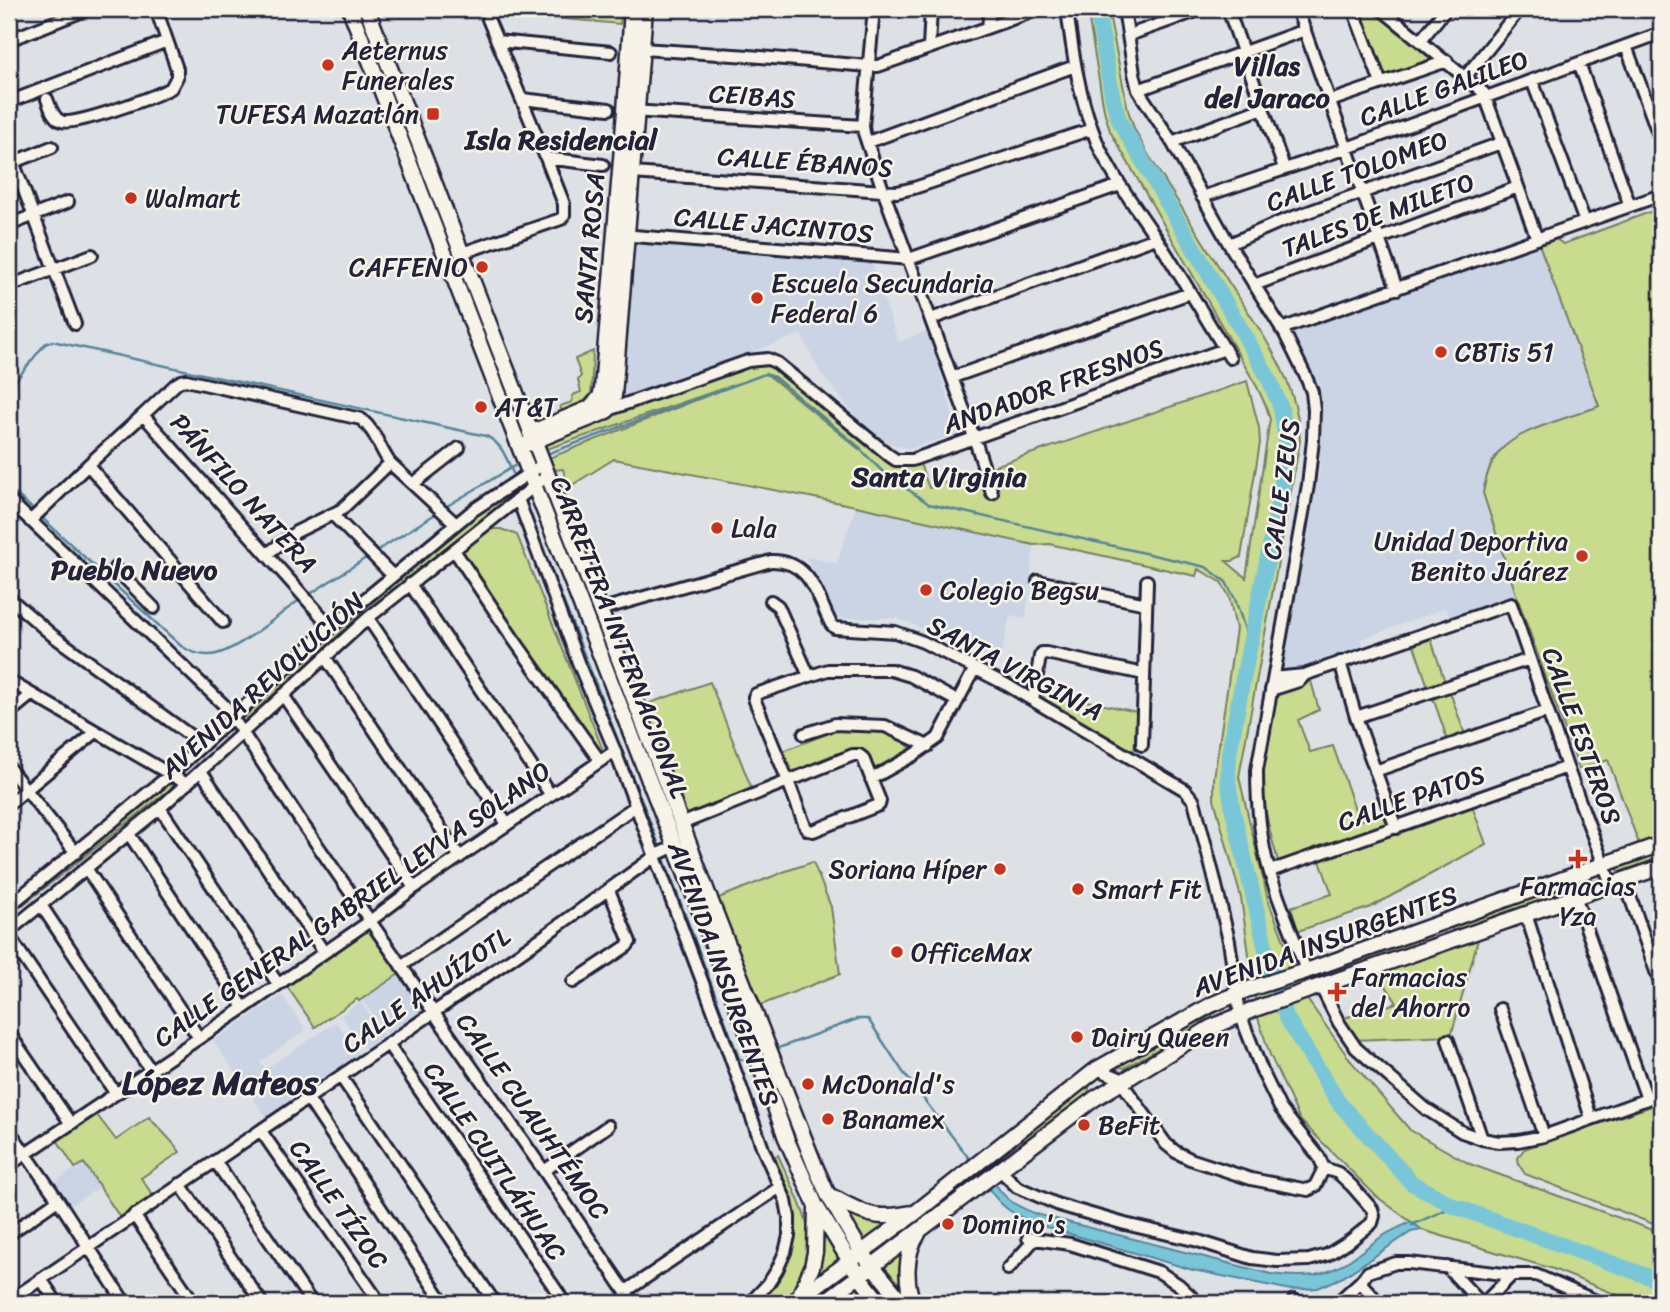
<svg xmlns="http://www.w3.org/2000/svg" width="1670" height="1312" viewBox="0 0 1670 1312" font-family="Sriracha,sans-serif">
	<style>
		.built { fill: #cad4e5 }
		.green { fill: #c9db8f; stroke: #767e65; stroke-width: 2; fill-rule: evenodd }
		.water { fill: #7ac6d9; stroke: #57849a; stroke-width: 2 }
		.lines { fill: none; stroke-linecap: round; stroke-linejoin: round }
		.stream { stroke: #57849a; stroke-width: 2.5 }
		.river { stroke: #7ac6d9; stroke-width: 16 }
		.minor-casing { stroke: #22223b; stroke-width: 16 }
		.major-casing { stroke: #22223b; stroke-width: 19 }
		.minor { stroke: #f7f3e8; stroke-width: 10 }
		.major { stroke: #f7f3e8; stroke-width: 14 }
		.poi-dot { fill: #c8321e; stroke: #f7f3e8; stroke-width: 2.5 }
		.labels { text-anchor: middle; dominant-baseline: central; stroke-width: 5; stroke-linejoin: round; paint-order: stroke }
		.poi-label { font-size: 26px; fill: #22223b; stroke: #f7f3e8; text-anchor: start }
		.street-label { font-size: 26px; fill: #22223b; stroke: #f7f3e8 }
		.neighbourhood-label { font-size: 28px; font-weight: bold; fill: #22223b; stroke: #f7f3e8 }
		.district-label { font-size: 33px; font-weight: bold; fill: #22223b; stroke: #f7f3e8 }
	</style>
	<rect width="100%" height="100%" fill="#dde1e6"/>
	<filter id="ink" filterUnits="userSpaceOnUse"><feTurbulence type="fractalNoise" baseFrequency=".0143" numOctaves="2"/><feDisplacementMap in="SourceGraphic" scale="14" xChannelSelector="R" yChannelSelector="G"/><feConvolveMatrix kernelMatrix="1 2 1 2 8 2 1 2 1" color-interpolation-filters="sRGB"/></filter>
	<g filter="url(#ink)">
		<path class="built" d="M633 242 872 262 898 342 928 331 958 433 909 449 881 440 861 424 820 372 801 334 624 400Z
			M1539 244 1600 406 1523 434 1509 443 1498 453 1490 518 1516 594 1450 618 1446 608 1361 639 1364 648 1302 671 1282 674 1320 468 1322 409 1312 373 1293 332Z
			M856 506 1034 545 1026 618 1010 616 999 664 936 634 897 618H838L806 557 837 563Z
			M403 973 427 1009 388 1035 362 1000Z
			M282 995 306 1030 260 1062 265 1069 336 1022 359 1054 266 1116 213 1041Z
			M360 1001 385 1036 365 1050 341 1015Z
			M84 1162 100 1187 71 1205 55 1182Z"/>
		<path class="green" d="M452 9H622L620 24Z
			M1087 9H1108L1128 110 1134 128 1146 151C1172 193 1199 235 1226 278 1258 328 1299 379 1300 441L1239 777 1268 900 1307 999 1350 1060 1410 1130 1470 1164 1661 1233V1303H1637L1553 1269 1422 1230 1376 1196 1300 1120 1270 1055 1258 1018 1241 898 1214 799V778L1236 629 1229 596 1221 582 1198 569 1196 576 1049 544 1034 545 856 506 614 459 569 487 563 469 555 470 549 458 742 382 547 449 544 442 748 361 768 359 896 460 920 464 929 488 1247 381 1259 428 1260 443 1241 557 1233 561H1226L1246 578 1270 419 1266 406 1257 387 1110 131 1104 110ZM768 375 774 377 861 448 859 449Z
			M1358 9H1374L1433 58 1383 78Z
			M1661 208V836L1639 844 1608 760 1579 769 1516 594 1483 493C1485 480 1490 463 1499 452 1519 428 1571 418 1599 406L1539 244 1555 238 1563 244Z
			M593 351 591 400 562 411 560 406 572 402 573 395 581 392 578 380 581 376 575 359Z
			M514 489 516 491 252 718 246 719 244 714 267 692 470 516Z
			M494 529H501L517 535 603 750 596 752 460 552 485 532Z
			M1431 639 1445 682 1428 687 1414 645Z
			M1311 681 1319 710 1298 720 1310 752 1333 746 1359 821 1386 812 1391 826 1278 862C1273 841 1265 818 1264 797 1261 762 1269 727 1276 693Z
			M710 682 752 790 684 821 634 699 643 694 647 704Z
			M1041 691 1137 712 1134 755 1045 703Z
			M1450 692 1465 735 1448 741 1433 698Z
			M844 727C868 729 895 732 912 749L872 772C871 765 870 755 863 752 847 744 806 767 791 773L783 751Z
			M170 780 176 782 174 786 9 916V910Z
			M1472 806 1486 844 1371 907 1298 931 1291 907 1332 894 1320 861Z
			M1661 847V857L1619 872 1616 862Z
			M813 862 831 907 840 974 761 1005 716 899 786 871Z
			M1590 876 1588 883 1456 932 1452 929 1451 923Z
			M370 923 402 972 359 1001 357 999 315 1027 284 982Z
			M1427 935 1432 938 1430 943 1305 987 1303 980Z
			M1479 936 1451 1036 1354 1040 1344 1018 1397 1003 1378 974Z
			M1227 1001 1230 1005 1201 1021V1025L1124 1068 1109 1064Z
			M1090 1083 1088 1094 1029 1141 1023 1140V1136Z
			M1661 1103V1227L1525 1174 1519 1165 1518 1158 1524 1149Z
			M97 1115 116 1140 149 1117C159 1129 171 1139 180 1152L141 1178 154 1197 121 1219 84 1163 75 1168 57 1140Z
			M778 1155C789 1180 817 1231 810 1257 808 1264 803 1271 800 1277 788 1304 782 1303 754 1303L780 1268 791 1213 775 1156Z
			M972 1177 976 1178 977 1182 880 1252 876 1250Z
			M849 1213 875 1221 890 1224 867 1242 864 1241 848 1216Z
			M822 1230 838 1256 836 1262 815 1275Z
			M905 1250 904 1297 881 1265Z
			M862 1289 874 1303H841Z"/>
		<path class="water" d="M994 1182C1007 1202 1015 1205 1036 1214L1271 1274C1286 1276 1300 1277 1315 1275 1342 1270 1357 1254 1377 1240 1387 1232 1400 1227 1411 1222L1422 1230 1411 1232 1343 1277 1318 1288 1291 1290 1193 1270 1036 1224C1012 1213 1002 1209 987 1186Z"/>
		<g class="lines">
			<path class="stream" d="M9 389 40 350 45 344 52 341 486 436C503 444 507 460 514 476
				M544 455 765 374 774 377 859 448 884 473 929 504 1206 567 1226 582 1235 599 1250 645
				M9 488 36 512
				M442 509 511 468 521 463
				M41 517 181 646C189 651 198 655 207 655 232 657 280 613 301 599
				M533 524 661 850
				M375 552 437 513
				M307 596 369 556
				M663 856 739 1058 744 1061 753 1058
				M776 1049 857 1019H868L903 1072 971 1161
				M1412 1225 1454 1206"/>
			<path class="river" d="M1097 9 1113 100 1120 122 1241 329 1269 379 1281 408 1286 442 1281 492 1242 684 1229 754 1228 780 1233 811 1268 958 1286 1017 1339 1103 1412 1183 1454 1206 1661 1281"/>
			<defs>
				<path id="minor" d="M874 9 863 126 864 133 884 193 974 437 992 493
					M1067 9C1072 49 1078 90 1092 129 1106 170 1134 204 1157 239 1182 278 1206 318 1230 358
					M1124 9 1134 73 1138 90 1172 142 1229 244 1285 334 1306 377 1312 392 1314 410 1313 440 1308 485 1257 770C1257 804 1260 840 1270 873 1280 906 1295 938 1306 971
					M1228 9 1284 168
					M1297 9 1397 289
					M1353 9 1381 83
					M1381 9 1484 93 1537 239
					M1607 9 1608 10
					M988 27 990 9
					M1129 35 1202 9
					M9 40 88 9
					M1421 40 1446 9
					M497 41 611 52
					M1626 46 1661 141
					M929 47 931 9
					M642 49 749 56 869 66H878L1040 9
					M1579 63 1630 206
					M1466 76 1520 9
					M1532 80 1585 222
					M1138 90 1305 30
					M47 99C50 107 53 118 61 121 74 127 156 96 171 88L177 77V69L156 9
					M522 99 609 109
					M1330 101 1447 61
					M9 102 167 41
					M632 111 863 126
					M868 142 1075 66
					M1172 142 1263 108
					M9 151 75 324
					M546 158 603 165
					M9 164 52 147
					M632 173 897 192 914 188 1092 129
					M1202 197 1347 148 1661 33
					M9 225 68 202
					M622 235 909 259 1120 185
					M1229 244 1280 222 1501 143
					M462 253 561 219 564 215V204L546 158 488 19
					M1254 285 1518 187
					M9 286 92 255
					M931 319 1156 238
					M1281 329 1661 195
					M953 377 1190 293
					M605 408 608 410 748 361 768 359 777 363 890 456 896 460H912L1225 349
					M143 415 176 384 181 381 186 380 361 419C377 433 378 446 390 463L456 524
					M88 465 223 622
					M413 484 459 448
					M518 499 579 665 615 751 721 1031 763 1149 786 1201 789 1217V1236L785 1252 777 1270 768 1284 750 1303
					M9 500 225 706 302 823 544 1171 633 1303
					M333 515 393 576
					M30 521 88 465 143 415 331 627
					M454 550 512 637 600 761
					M267 554 296 532 341 510 390 463
					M115 568 154 608
					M1038 581 1146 604
					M410 584 550 794
					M9 598 52 635 203 745
					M771 601 778 606 809 676
					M599 610 771 561C810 560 816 594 831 624L835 628 895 632 923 642 1007 685 1185 790 1194 801 1214 877 1229 941 1240 1014 1262 1071 1280 1108 1319 1157 1324 1168 1338 1173 1352 1186 1372 1209 1374 1216 1372 1223 1351 1240 1327 1255 1309 1260 1277 1261 1252 1258 1198 1241 1125 1224 1059 1205 1017 1187 999 1169
					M368 618 507 824
					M325 657 460 857
					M1340 662 1356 717 1396 828
					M1274 678 1304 675 1511 604 1567 767 1611 884
					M9 681 187 784
					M1271 690 1299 681 1303 677
					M283 695 414 888
					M1033 700 1040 656 1042 653H1046L1144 674
					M9 713 31 695
					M1356 717 1530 659
					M804 734 835 724 885 726 928 746
					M1142 745 1147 581
					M9 768 76 853
					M201 771 324 952
					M1375 771 1548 711
					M871 779 914 755 938 738 975 668
					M9 804 96 732
					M160 808 278 984
					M681 824 853 755H859L863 758 880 801 879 805 813 831 808 830 805 826 788 781 755 701 754 697 756 694 828 670H891L911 676 957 701
					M129 834 244 1008
					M86 868 199 1038
					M1270 871 1567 767
					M1624 879 1661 986
					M1575 896 1647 1099
					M41 905 151 1071
					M9 906 171 774 331 627 472 511 543 464
					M1526 914 1591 1118
					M9 931 160 808 368 618 547 476
					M9 936 116 1094
					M401 966 636 806
					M573 982 627 946 630 942 609 890
					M1321 987 1339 1023 1356 1048 1426 1109 1462 1132 1482 1139 1499 1142 1518 1141 1544 1136 1661 1094
					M1500 1009 1544 1136
					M9 1033 71 1124
					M1448 1040 1482 1139
					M388 1044 565 1303
					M1097 1069 1124 1080V1086L1166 1144 1176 1152 1190 1159 1251 1179 1308 1190 1315 1186 1324 1168
					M341 1077 495 1303
					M308 1099 444 1303
					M9 1130 58 1200 125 1303
					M261 1131 380 1303
					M215 1161 312 1303
					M9 1165 244 1008 370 921 414 888 615 751
					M544 1171 608 1126
					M180 1184 262 1303
					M134 1215 194 1303
					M9 1234 58 1200
					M1028 1238 1070 1244 1159 1272 1179 1285 1198 1303
					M1447 1267 1481 1303
					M1008 1269 1035 1239
					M41 1279 57 1303
					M1360 1282 1379 1303
					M626 1291 780 1187
					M1294 1300 1297 1303
					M9 1301 388 1044 544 936 658 854 675 846
					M1337 1303 1360 1282 1368 1272 1396 1263H1409L1512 1275H1536L1601 1303
					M1484 1303 1512 1275"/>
				<path id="major" d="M350 9 524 459 760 1065 786 1138 816 1206 859 1276 880 1303
					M367 9 614 646 708 894 815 1166 828 1195 862 1253 903 1303
					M530 433 590 408 600 397 602 389 625 111 632 9
					M527 444 603 413 608 410 614 396 645 9
					M828 1195C846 1203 865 1217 886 1216 895 1216 904 1214 914 1213
					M798 1299 812 1267 815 1252 816 1207
					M793 1303 915 1213 1097 1069 1211 1005 1246 990 1306 971 1661 844
					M823 1303 1094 1099 1210 1028 1252 1010 1661 867
					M913 1303C905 1282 905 1253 918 1234"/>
			</defs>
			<use href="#minor" class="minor-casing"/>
			<use href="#major" class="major-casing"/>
			<use href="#minor" class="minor"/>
			<use href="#major" class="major"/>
		</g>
	</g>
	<g class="poi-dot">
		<circle cx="328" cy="65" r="7"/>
		<rect x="426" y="107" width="14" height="14" rx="3.5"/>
		<circle cx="131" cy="198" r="7"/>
		<circle cx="482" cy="267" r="7"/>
		<circle cx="757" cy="298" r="7"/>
		<circle cx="1441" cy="352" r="7"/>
		<circle cx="481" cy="407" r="7"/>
		<circle cx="717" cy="528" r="7"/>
		<circle cx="1582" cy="556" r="7"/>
		<circle cx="926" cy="590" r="7"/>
		<path d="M1574.5 848.5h7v7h7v7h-7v7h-7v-7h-7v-7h7z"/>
		<circle cx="1000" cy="869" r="7"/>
		<circle cx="1078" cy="889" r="7"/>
		<circle cx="897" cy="952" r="7"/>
		<path d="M1333.5 981.5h7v7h7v7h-7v7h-7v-7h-7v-7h7z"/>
		<circle cx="1077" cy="1037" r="7"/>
		<circle cx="808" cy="1084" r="7"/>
		<circle cx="828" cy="1119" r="7"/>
		<circle cx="1084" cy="1125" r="7"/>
		<circle cx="948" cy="1224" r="7"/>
	</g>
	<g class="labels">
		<g class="poi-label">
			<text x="342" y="50">Aeternus<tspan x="342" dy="30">Funerales</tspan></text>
			<text x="419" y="114" text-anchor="end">TUFESA Mazatlán</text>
			<text x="145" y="198">Walmart</text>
			<text x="468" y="267" text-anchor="end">CAFFENIO</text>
			<text x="771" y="283">Escuela Secundaria<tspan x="771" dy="30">Federal 6</tspan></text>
			<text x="1455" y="352">CBTis 51</text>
			<text x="495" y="407">AT&amp;T</text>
			<text x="731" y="528">Lala</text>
			<text x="1568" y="541" text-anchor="end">Unidad Deportiva<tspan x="1568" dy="30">Benito Juárez</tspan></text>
			<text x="940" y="590">Colegio Begsu</text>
			<text x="986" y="869" text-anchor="end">Soriana Híper</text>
			<text x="1578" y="886" text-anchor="middle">Farmacias<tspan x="1578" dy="30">Yza</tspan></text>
			<text x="1092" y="889">Smart Fit</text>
			<text x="911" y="952">OfficeMax</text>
			<text x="1351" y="977">Farmacias<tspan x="1351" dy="30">del Ahorro</tspan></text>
			<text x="1091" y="1037">Dairy Queen</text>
			<text x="822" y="1084">McDonald's</text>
			<text x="842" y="1119">Banamex</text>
			<text x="1098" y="1125">BeFit</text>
			<text x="962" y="1224">Domino's</text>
		</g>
		<g class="street-label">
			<text transform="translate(1444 88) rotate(-20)">CALLE GALILEO</text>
			<text transform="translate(752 96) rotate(4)">CEIBAS</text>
			<text transform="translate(805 162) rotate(4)">CALLE ÉBANOS</text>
			<text transform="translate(1357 171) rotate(-20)">CALLE TOLOMEO</text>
			<text transform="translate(1378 215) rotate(-20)">TALES DE MILETO</text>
			<text transform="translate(774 225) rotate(5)">CALLE JACINTOS</text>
			<text transform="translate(589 248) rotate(-85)">SANTA ROSA</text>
			<text transform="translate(1053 386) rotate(-20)">ANDADOR FRESNOS</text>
			<text transform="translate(1281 489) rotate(-82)">CALLE ZEUS</text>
			<text transform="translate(244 493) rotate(48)">PÁNFILO NATERA</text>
			<text transform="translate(620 637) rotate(69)">CARRETERA INTERNACIONAL</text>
			<text transform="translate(1015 668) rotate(28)">SANTA VIRGINIA</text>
			<text transform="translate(262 685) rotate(-42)">AVENIDA REVOLUCIÓN</text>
			<text transform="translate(1582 736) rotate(70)">CALLE ESTEROS</text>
			<text transform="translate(1411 798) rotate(-19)">CALLE PATOS</text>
			<text transform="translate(352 904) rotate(-35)">CALLE GENERAL GABRIEL LEYVA SOLANO</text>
			<text transform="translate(1325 941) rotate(-20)">AVENIDA INSURGENTES</text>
			<text transform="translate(724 974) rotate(70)">AVENIDA INSURGENTES</text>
			<text transform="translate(426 990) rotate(-35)">CALLE AHUÍZOTL</text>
			<text transform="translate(533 1116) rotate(55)">CALLE CUAUHTÉMOC</text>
			<text transform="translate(495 1161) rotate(56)">CALLE CUITLÁHUAC</text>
			<text transform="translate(339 1204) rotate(55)">CALLE TÍZOC</text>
		</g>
		<g class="neighbourhood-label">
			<text x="1267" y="65">Villas<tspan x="1267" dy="32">del Jaraco</tspan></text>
			<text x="561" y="139">Isla Residencial</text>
			<text x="939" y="476">Santa Virginia</text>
			<text x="134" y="569">Pueblo Nuevo</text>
		</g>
		<g class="district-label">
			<text x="220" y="1083">López Mateos</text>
		</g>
	</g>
	<rect width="1670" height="1312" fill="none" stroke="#f7f3e8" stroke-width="35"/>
	<rect x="18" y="18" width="1635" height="1277" fill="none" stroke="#22223b" stroke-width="2.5" filter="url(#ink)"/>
</svg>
